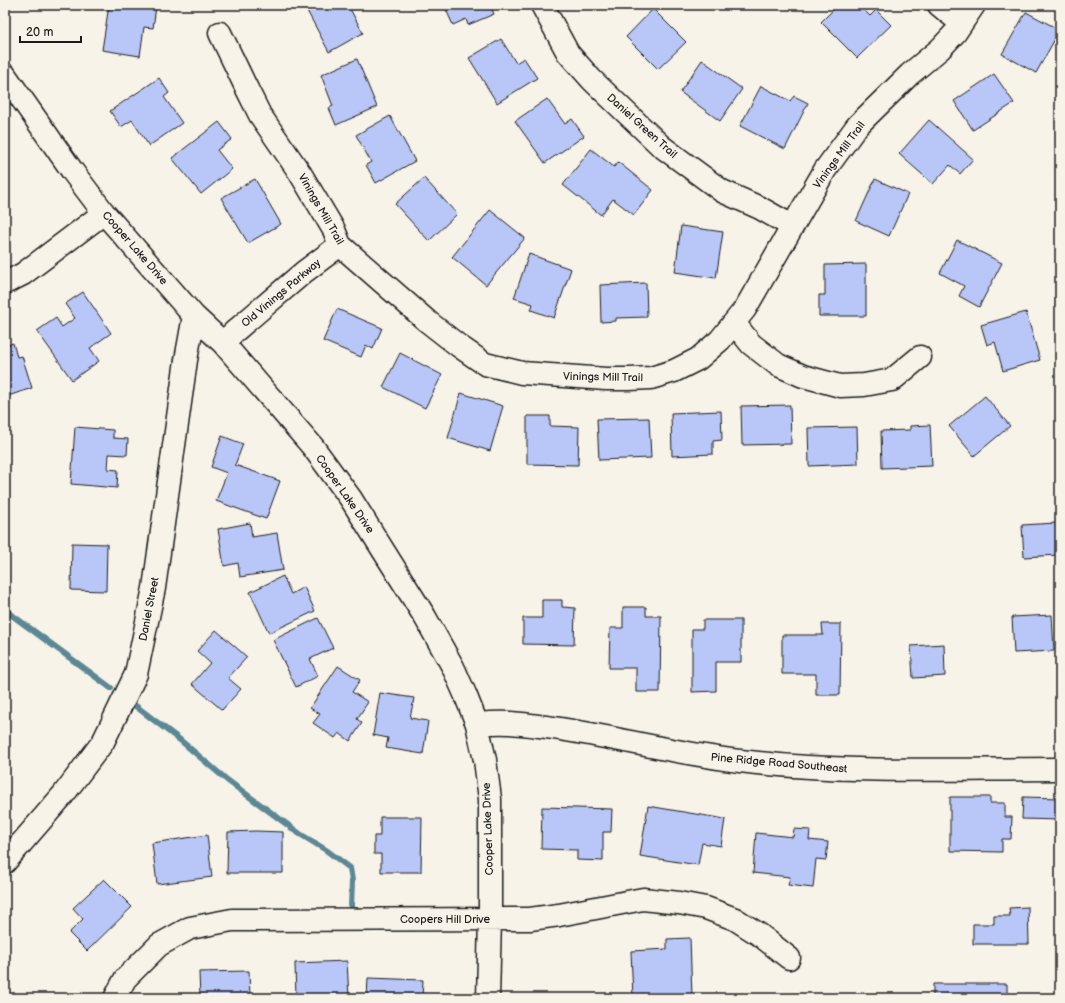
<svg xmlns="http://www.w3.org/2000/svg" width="1065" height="1003" viewBox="0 0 1065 1003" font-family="'Balsamiq Sans',sans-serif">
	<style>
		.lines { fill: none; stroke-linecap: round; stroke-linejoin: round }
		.stream { stroke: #5b8795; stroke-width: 6 }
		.building { fill: #b9c7f8; stroke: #1c1c1c }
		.minor-casing { stroke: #1c1c1c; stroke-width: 25 }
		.minor { stroke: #f7f3e8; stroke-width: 22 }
		.labels { text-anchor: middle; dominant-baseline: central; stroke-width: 3; stroke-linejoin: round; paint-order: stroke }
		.street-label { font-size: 11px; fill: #1c1c1c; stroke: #f7f3e8 }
	</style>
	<rect width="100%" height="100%" fill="#f7f3e8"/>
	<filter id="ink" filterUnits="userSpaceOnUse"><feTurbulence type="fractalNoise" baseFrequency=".025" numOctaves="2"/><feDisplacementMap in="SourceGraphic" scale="8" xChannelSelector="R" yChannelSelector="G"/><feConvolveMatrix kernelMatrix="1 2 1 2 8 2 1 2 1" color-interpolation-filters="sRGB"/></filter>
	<g filter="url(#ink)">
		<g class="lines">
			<path class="stream" d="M5 610 111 688
				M133 704 180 740 227 780 300 834 326 850 350 868 352 881 351 907"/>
		</g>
		<path class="building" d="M109 5H144L156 7 153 28 144 27 140 56 102 50Z
			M304 5H352L349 7 363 33 329 52Z
			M444 5H490L494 14 468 25 466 19 453 25Z
			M838 5H859L870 16 876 10 891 25 857 58 821 22Z
			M653 9 686 42 658 69 626 37Z
			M1026 12 1060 30 1036 73 1002 54Z
			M501 39 516 63 524 58 537 78 497 103 469 58Z
			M357 59 377 107 336 125 329 108 333 106 321 75Z
			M702 60 742 89 720 121 680 92Z
			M994 74 1014 103 973 130 954 101Z
			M159 78 169 93 164 97 182 123 149 146 132 120 121 127 110 111Z
			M761 86 790 101 794 96 808 103 785 149 740 126Z
			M547 99 565 124 572 119 584 136 545 163 515 121Z
			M390 116 415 161 376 183 366 165 371 162 356 135Z
			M929 120 973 159 960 174 950 165 933 184 899 154Z
			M219 122 232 139 217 150 232 169 201 194 172 158Z
			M591 149 614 167 618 162 653 190 634 215 613 199 601 215 563 185Z
			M424 178 457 214 429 241 395 204Z
			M255 179 281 224 248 243 221 198Z
			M875 179 908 194 889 236 856 221Z
			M490 210 525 238 486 285 452 257Z
			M681 226 723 232 716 278 675 272Z
			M957 240 1002 263 979 307 959 296 964 286 940 273Z
			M529 254 571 269 554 318 531 310 533 304 514 298Z
			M866 264V316H819V295H825V265Z
			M646 283 647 317 616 318V321L601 322 600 285Z
			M83 292 111 333 90 348 99 361 72 380 37 331 56 318 62 327 75 318 65 304Z
			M337 309 382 328 373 349 366 345 361 357 323 341Z
			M1026 312 1040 360 1003 371 995 342 987 345 981 325Z
			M13 343 17 357 22 356 32 388 5 397V346Z
			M400 353 442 375 425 408 383 387Z
			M461 393 503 406 490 451 448 438Z
			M985 396 1010 426 974 456 949 426Z
			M790 405 791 444 742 445 741 406Z
			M721 411 722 440 713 441V454L672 456 671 413Z
			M527 416H550V426L579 427 578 465 527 464Z
			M649 418 651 458 599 460 597 419Z
			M930 425 932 466 882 468 881 431 910 430V426Z
			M75 427 113 430V438L128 439 127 455 109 454 108 469 118 470 117 488 71 484Z
			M857 427 858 464 809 466 808 428Z
			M222 436 243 444 235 465 280 481 266 519 216 501 227 473 211 467Z
			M250 523 252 537 277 533 283 570 240 577 238 563 224 566 218 529Z
			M1056 523 1058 555 1024 557 1022 525Z
			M72 543 107 544 106 591 71 590Z
			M283 576 291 594 304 587 315 611 269 633 250 592Z
			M542 600H562V607L575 608 574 645 523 644V618H542Z
			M623 607H646V616H661L660 692H636V668H609L610 628H623Z
			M1052 615 1054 651 1014 653 1012 617Z
			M318 618 333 648 310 659 318 676 296 687 273 640Z
			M703 620H741V662H716V691L692 692V629H703Z
			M822 624H841L840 695H816V674H782V635H823Z
			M216 630 247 657 228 678 241 689 222 710 192 684 210 663 197 651Z
			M944 644 945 676 913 678 911 646Z
			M338 666 360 680 352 692 368 702 357 719 362 723 350 741 339 733 335 738 313 723 320 714 310 708Z
			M380 693 414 698 410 718 428 721 423 754 386 748 388 738 373 735Z
			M950 797H990V803H1005V817H1012L1011 839H1002V852L950 851Z
			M1023 797 1060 798V820L1022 819Z
			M648 806 725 819 721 846 702 843 698 865 640 856Z
			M542 807 612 809 611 832H603V861L577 860V850L541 849Z
			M380 817H422L421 872H381V854H374V836H380Z
			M794 829 810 830 809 840 828 842 826 860 816 859 813 888 788 885 790 877 753 873 756 833 793 837Z
			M256 831 283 832V873H227L228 832Z
			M207 835 212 877 157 884 152 843Z
			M104 879 132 907 87 951 69 933 83 919 73 908Z
			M1028 907 1029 944H973V924H994V916H1010L1009 908Z
			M690 938 692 997 633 998 631 951 667 949V939Z
			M5 951H8V971H5Z
			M347 961 349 998H296L295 963Z
			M249 971 250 998H200L199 972Z
			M368 978 423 980 422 998H367Z
			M933 984H1007V998H933Z"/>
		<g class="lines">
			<defs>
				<path id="minor" d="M542 5 568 53 592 80 661 146 722 191 760 208 792 226
					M939 5 961 23
					M220 33 245 85 260 115 300 173 334 230 340 245 427 321 459 346 485 364 522 373 606 379H629L651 378 674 371 698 359 720 340 745 309 825 170 857 126 910 74 940 49 955 33 974 5
					M5 75 73 172 104 213 194 316 223 343 313 447 351 499 425 617 453 667 465 694 477 724 485 760 490 799V919L488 998
					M5 283 23 274 104 213
					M734 323 751 344 778 365 803 376 840 386 864 385 892 380 920 357
					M223 343 234 332 304 272 340 245
					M477 724C488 723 499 722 510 723 588 729 662 752 740 761 846 774 953 769 1060 769
					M5 862 63 795 103 742 136 674 154 588 186 360 194 316
					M115 998 125 979 159 945 190 928 232 920 530 919 559 915 643 899 679 903 706 908 735 919 760 935 789 958"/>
			</defs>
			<use href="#minor" class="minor-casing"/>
			<use href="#minor" class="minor"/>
		</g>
	</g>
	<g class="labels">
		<g class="street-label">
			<text transform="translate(642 126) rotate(42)">Daniel Green Trail</text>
			<text transform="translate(839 155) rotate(-54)">Vinings Mill Trail</text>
			<text transform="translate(321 209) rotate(60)">Vinings Mill Trail</text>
			<text transform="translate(135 248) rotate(49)">Cooper Lake Drive</text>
			<text transform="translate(281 293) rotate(-40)">Old Vinings Parkway</text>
			<text transform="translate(603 377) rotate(1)">Vinings Mill Trail</text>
			<text transform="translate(345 494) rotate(55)">Cooper Lake Drive</text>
			<text transform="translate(149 609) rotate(-79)">Daniel Street</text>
			<text transform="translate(779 763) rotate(5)">Pine Ridge Road Southeast</text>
			<text transform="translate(488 829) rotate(-92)">Cooper Lake Drive</text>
			<text x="445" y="919">Coopers Hill Drive</text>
		</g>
	</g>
	<rect width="1065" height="1003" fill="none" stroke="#f7f3e8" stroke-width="20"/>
	<rect x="10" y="10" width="1045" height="983" fill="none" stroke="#1c1c1c" stroke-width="1.5" filter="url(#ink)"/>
	<path d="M20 36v6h61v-6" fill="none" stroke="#1c1c1c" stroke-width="2"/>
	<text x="26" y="36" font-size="12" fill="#1c1c1c" stroke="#f7f3e8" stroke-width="3" paint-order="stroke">20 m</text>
</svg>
